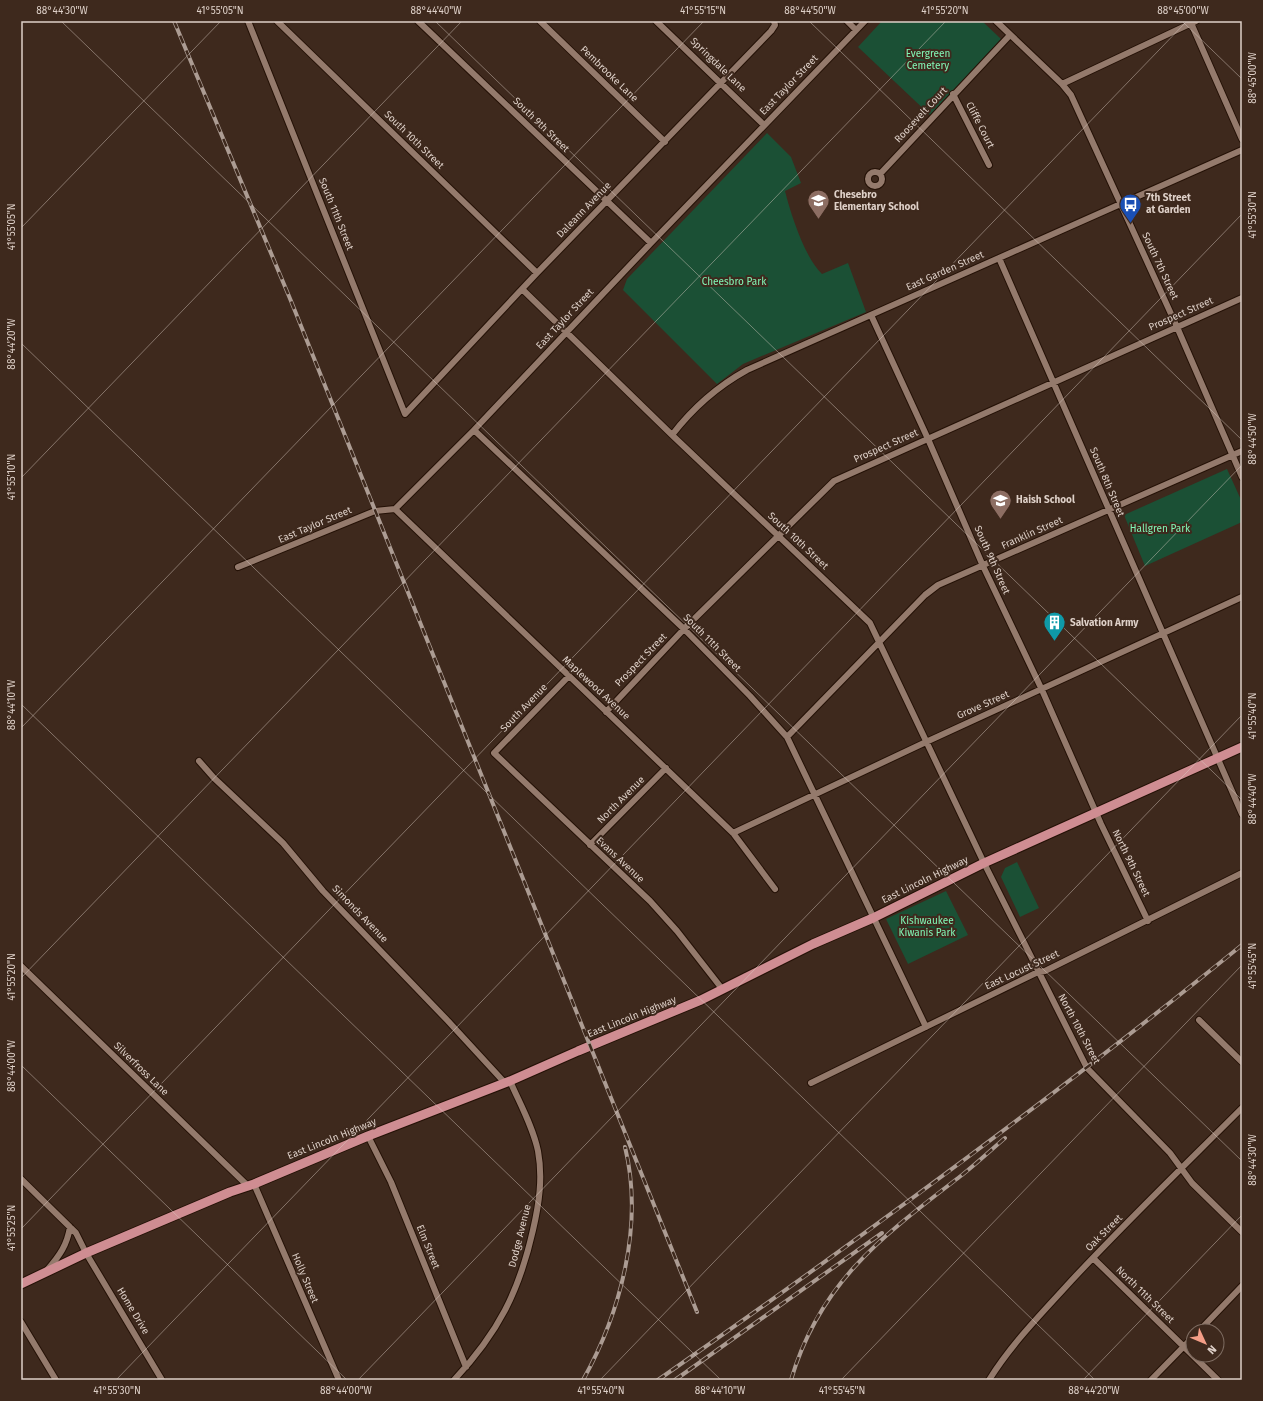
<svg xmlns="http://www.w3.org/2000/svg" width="1263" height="1401" viewBox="0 0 1263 1401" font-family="'Fira Sans',sans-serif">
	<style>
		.green { fill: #1b5035 }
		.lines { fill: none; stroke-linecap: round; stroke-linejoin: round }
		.minor-casing { stroke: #241106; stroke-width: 8 }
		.primary-casing { stroke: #241106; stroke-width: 11 }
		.minor { stroke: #947a6c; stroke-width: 6 }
		.primary { stroke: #cf8d92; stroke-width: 9 }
		.rail-casing { stroke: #ac9c93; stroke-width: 4 }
		.rail { stroke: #3e291d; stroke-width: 2.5; stroke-dasharray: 8; stroke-linecap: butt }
		.ticks { fill: none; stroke: #ded0c8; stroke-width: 1; stroke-opacity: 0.45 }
		.labels { text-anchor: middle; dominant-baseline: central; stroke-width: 4; stroke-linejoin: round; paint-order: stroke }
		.park-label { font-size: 10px; fill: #81f6b6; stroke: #3e291d }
		.street-label { font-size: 10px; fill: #ded0c8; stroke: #3e291d }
		.poi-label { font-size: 10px; font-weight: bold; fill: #ded0c8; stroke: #3e291d; text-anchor: start }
		.neatline { fill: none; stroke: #ded0c8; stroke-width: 1.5 }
		.ticks-label { font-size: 10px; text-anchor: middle; fill: #ded0c8 }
	</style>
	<rect width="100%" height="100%" fill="#3e291d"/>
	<path class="green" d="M882 21H982L1001 39 930 115 858 47Z
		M767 133 791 157 801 183 785 191C791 215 805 258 822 274L848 263 866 312 743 364 717 384 623 290 627 279Z
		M1227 469 1242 502V522L1145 566 1124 515Z
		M1017 862 1039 908 1020 917 1001 877 1005 868Z
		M946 891 968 935 908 964 886 919Z"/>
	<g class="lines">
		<defs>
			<path id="minor" d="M248 21 405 414 537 273 771 31 775 25 774 21
				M277 21 537 273
				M418 21 651 243
				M540 21 665 142
				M656 21 764 125
				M847 21 856 30
				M996 21 1062 84 1071 95 1177 327 1242 477
				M1191 23 1242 139
				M1062 84 1196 21
				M953 94 989 165
				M868 179a7 7 0 1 1 14 0a7 7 0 1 1-14 0Z
				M880 174 1010 35
				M999 258 1242 814
				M522 289 672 435 870 623 984 863 1087 1068 1170 1153 1192 1183 1242 1232
				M871 315 928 439 983 566 1042 690 1101 824 1148 921
				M474 430 684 629 750 696 787 737 926 1027
				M672 435C692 409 718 386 747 370L1242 150
				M395 509 733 833 775 889
				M238 567 375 511 395 509 474 430 651 243 865 21
				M569 676 494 753 650 901 677 931 723 990
				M606 712 684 629 834 481 1242 298
				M787 737 925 595 938 585 1242 451
				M199 761 214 778 283 843 323 891 448 1021 505 1083
				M733 833 926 742 1242 597
				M590 845 666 768
				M21 966 249 1187
				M1199 1020 1242 1062
				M811 1083 1038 972 1045 971 1242 873
				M368 1136 391 1182 466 1367
				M21 1179 76 1233 86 1253 162 1380
				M254 1184 339 1380
				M1093 1258 1218 1380
				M48 1269C60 1255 67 1245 70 1227
				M21 1322 56 1380
				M1199 1331 1242 1286
				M454 1380C498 1333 519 1292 533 1230 539 1204 543 1178 538 1151 533 1127 520 1104 510 1081
				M989 1380C1012 1343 1043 1312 1072 1280 1127 1221 1185 1165 1242 1108
				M1151 1380 1193 1337"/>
			<path id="primary" d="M21 1284 86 1253 230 1192 254 1184 368 1136 510 1081 578 1051 701 1000 813 944 873 918 984 863 1242 747"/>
		</defs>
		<use href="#minor" class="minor-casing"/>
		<use href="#primary" class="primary-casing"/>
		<use href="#minor" class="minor"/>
		<use href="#primary" class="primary"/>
		<defs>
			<path id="rail" d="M174 21 291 301 697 1312
				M583 1380C621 1312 644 1224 625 1147
				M658 1380C857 1241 1053 1098 1242 945
				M675 1380 882 1233
				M791 1380C820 1281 884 1235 962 1175 977 1163 991 1150 1005 1138"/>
		</defs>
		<use href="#rail" class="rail-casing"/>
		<use href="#rail" class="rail"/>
	</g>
	<path class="ticks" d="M61 21 1242 1161M435 21 1242 800M809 21 1242 440M1182 21 1242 79M21 228 221 21M21 343 1095 1380M21 478 462 21M21 704 721 1380M21 728 704 21M21 978 946 21M21 1065 347 1380M21 1229 1187 21M116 1380 1242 214M358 1380 1242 465M600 1380 1242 715M841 1380 1242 965M1083 1380 1242 1215"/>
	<defs>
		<symbol id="school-pin" viewBox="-11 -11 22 30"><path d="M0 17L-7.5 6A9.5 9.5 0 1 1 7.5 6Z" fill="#8d6e63" stroke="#3e291d"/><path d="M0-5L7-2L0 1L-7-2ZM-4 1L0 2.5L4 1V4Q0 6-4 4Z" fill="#fff"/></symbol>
		<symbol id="bus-pin" viewBox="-11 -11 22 30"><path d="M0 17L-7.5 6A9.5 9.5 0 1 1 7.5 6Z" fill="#1a4fb4" stroke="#3e291d"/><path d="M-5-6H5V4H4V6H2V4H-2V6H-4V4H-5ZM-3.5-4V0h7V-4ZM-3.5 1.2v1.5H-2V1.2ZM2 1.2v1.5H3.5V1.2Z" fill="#fff"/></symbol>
		<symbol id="building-pin" viewBox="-11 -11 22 30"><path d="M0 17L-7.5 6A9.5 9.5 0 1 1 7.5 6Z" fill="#0f9aa8" stroke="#3e291d"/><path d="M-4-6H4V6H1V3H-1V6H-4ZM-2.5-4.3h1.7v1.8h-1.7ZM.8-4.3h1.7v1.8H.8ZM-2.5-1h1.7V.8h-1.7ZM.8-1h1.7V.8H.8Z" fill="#fff"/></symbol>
	</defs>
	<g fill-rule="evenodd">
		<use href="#school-pin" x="806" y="188" width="25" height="34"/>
		<use href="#bus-pin" x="1118" y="192" width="25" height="34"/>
		<use href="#school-pin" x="988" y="488" width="25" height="34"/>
		<use href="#building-pin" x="1042" y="610" width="25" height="34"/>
	</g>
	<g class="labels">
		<g class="park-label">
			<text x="928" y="54">Evergreen<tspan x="928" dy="12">Cemetery</tspan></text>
			<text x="734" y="282">Cheesbro Park</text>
			<text x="1160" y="529">Hallgren Park</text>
			<text x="927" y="921">Kishwaukee<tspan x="927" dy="12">Kiwanis Park</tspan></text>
		</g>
		<g class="street-label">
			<text transform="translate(718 65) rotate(44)">Springdale Lane</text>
			<text transform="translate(609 74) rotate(44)">Pembrooke Lane</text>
			<text transform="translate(789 85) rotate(-46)">East Taylor Street</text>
			<text transform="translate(921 115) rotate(-47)">Roosevelt Court</text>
			<text transform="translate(541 125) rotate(44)">South 9th Street</text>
			<text transform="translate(980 125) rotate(63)">Cliffe Court</text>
			<text transform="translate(414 140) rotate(44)">South 10th Street</text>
			<text transform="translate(584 210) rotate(-46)">Daleann Avenue</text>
			<text transform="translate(336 214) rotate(68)">South 11th Street</text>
			<text transform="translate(1160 266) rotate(65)">South 7th Street</text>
			<text transform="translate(945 271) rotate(-24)">East Garden Street</text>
			<text transform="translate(1181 314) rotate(-24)">Prospect Street</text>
			<text transform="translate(565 319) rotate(-47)">East Taylor Street</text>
			<text transform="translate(886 446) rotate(-24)">Prospect Street</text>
			<text transform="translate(1107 482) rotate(67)">South 8th Street</text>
			<text transform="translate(315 525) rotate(-23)">East Taylor Street</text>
			<text transform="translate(1032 533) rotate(-24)">Franklin Street</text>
			<text transform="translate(798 541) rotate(43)">South 10th Street</text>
			<text transform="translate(992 560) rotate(66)">South 9th Street</text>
			<text transform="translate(712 643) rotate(45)">South 11th Street</text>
			<text transform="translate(641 660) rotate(-46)">Prospect Street</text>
			<text transform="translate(596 688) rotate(43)">Maplewood Avenue</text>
			<text transform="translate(983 705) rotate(-24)">Grove Street</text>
			<text transform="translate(524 708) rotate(-46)">South Avenue</text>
			<text transform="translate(621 800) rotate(-45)">North Avenue</text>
			<text transform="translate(620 860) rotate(43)">Evans Avenue</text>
			<text transform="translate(1131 863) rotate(64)">North 9th Street</text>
			<text transform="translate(925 880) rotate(-26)">East Lincoln Highway</text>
			<text transform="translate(360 914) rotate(46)">Simonds Avenue</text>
			<text transform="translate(1022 970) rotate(-25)">East Locust Street</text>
			<text transform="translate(632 1017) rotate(-22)">East Lincoln Highway</text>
			<text transform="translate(1079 1029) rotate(62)">North 10th Street</text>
			<text transform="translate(141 1069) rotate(44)">Silverfross Lane</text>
			<text transform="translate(332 1139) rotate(-22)">East Lincoln Highway</text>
			<text transform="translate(1104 1233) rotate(-45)">Oak Street</text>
			<text transform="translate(520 1236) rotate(-76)">Dodge Avenue</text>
			<text transform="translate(428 1247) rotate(68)">Elm Street</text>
			<text transform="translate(305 1278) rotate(67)">Holly Street</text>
			<text transform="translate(1145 1295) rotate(44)">North 11th Street</text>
			<text transform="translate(133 1311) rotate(59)">Home Drive</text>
		</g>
		<g class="poi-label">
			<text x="834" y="195">Chesebro<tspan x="834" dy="12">Elementary School</tspan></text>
			<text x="1146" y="198">7th Street<tspan x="1146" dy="12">at Garden</tspan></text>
			<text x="1016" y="500">Haish School</text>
			<text x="1070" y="623">Salvation Army</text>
		</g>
	</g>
	<rect width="1263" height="1401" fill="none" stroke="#3e291d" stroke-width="44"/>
	<g transform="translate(1205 1343) rotate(134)"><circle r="19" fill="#3e291d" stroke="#7e6c61"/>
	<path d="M0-3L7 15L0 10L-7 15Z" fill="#f49e87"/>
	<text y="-6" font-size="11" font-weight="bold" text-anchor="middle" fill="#ded0c8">N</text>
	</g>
	<rect x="22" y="22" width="1219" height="1357" class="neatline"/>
	<g class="ticks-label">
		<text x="62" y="14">88°44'30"W</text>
		<text x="220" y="14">41°55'05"N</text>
		<text x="436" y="14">88°44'40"W</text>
		<text x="703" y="14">41°55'15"N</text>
		<text x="810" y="14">88°44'50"W</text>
		<text x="945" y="14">41°55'20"N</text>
		<text x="1183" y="14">88°45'00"W</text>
		<text transform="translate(1252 78) rotate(-90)" y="4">88°45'00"W</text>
		<text transform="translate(1252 215) rotate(-90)" y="4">41°55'30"N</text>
		<text transform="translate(11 227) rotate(-90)" y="4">41°55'05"N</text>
		<text transform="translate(11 344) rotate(-90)" y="4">88°44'20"W</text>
		<text transform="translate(1252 439) rotate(-90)" y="4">88°44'50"W</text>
		<text transform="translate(11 477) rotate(-90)" y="4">41°55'10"N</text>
		<text transform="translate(11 705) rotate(-90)" y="4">88°44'10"W</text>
		<text transform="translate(1252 716) rotate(-90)" y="4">41°55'40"N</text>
		<text transform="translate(1252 799) rotate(-90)" y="4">88°44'40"W</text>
		<text transform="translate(1252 966) rotate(-90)" y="4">41°55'45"N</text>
		<text transform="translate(11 977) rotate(-90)" y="4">41°55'20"N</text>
		<text transform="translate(11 1066) rotate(-90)" y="4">88°44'00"W</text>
		<text transform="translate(1252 1160) rotate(-90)" y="4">88°44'30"W</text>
		<text transform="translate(11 1228) rotate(-90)" y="4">41°55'25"N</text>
		<text x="117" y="1394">41°55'30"N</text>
		<text x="346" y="1394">88°44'00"W</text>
		<text x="601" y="1394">41°55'40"N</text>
		<text x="720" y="1394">88°44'10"W</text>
		<text x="842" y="1394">41°55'45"N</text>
		<text x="1094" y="1394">88°44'20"W</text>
	</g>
</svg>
